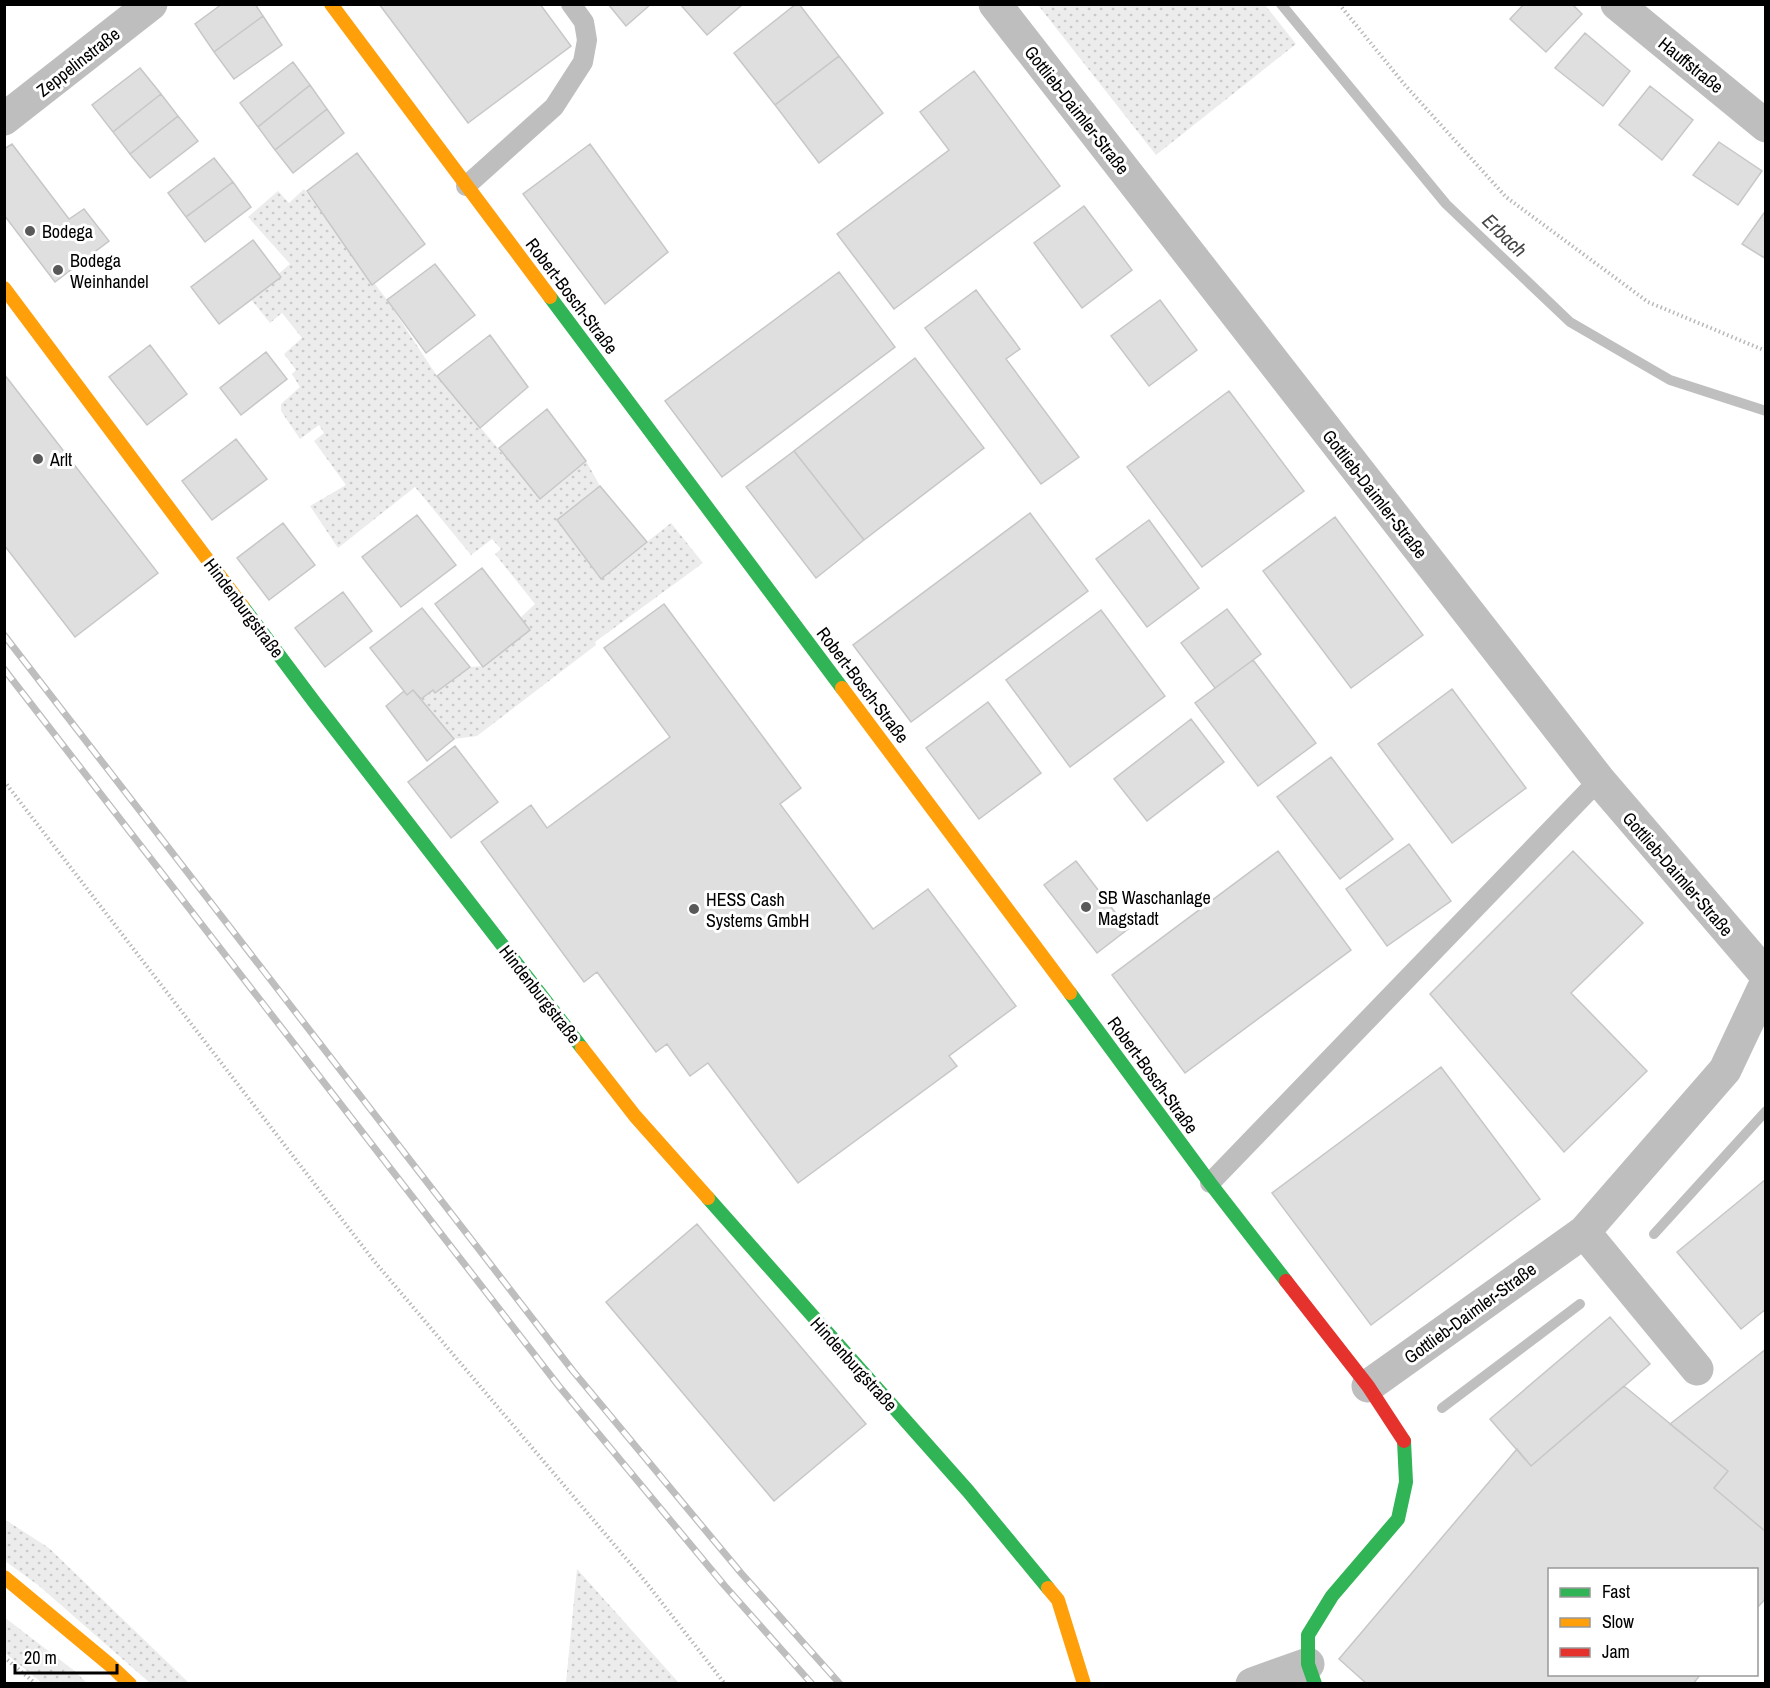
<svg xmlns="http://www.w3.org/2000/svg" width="1770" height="1688" viewBox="0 0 1770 1688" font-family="'Archivo Narrow',sans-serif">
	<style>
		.green { fill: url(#green-dots) }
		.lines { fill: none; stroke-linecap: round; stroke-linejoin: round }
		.stream { stroke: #bfbfbf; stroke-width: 10 }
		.building { fill: #dfdfdf; stroke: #c7c7c7; stroke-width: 1.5 }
		.path { stroke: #b9b9b9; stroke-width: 4; stroke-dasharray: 1.5 3; stroke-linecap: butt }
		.lane { stroke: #bebebe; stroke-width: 20 }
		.street { stroke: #bebebe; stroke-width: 33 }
		.fast { stroke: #30b455; stroke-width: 14 }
		.slow { stroke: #ff9f0a; stroke-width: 14 }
		.jam { stroke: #e5322d; stroke-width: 14 }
		.rail-casing { stroke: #bebebe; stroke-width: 7 }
		.rail { stroke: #fff; stroke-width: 4.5; stroke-dasharray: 14; stroke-linecap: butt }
		.poi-dot { fill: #595959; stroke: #fff; stroke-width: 2 }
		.labels { text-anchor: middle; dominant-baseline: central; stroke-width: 6; stroke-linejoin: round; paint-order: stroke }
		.street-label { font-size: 18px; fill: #000; stroke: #fff }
		.poi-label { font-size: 18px; fill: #000; stroke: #fff; text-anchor: start }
		.water-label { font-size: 20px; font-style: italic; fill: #444; stroke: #fff }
	</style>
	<defs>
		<pattern id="green-dots" width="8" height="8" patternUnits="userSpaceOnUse" patternTransform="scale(1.5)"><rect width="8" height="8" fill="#ececec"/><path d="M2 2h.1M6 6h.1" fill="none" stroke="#c9c9c9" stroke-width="1.8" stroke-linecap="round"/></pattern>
	</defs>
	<rect width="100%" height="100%" fill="#fff"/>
	<path class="green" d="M1038 5H1265L1296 44 1156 155Z
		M304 189 387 300 437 376 540 498 586 461 600 486 557 520 600 579 671 523 703 563 595 642 596 645 477 736 454 739 421 699 433 690 436 693 470 667 483 666 520 618 535 604 495 554 501 549 492 539 471 555 415 487 338 548 310 506 346 485 314 441 324 433 319 425 300 439 281 411V404L300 387 292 374 296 370 284 354 302 338 282 313 270 323 250 298 290 264 248 217 278 191 289 203Z
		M4 1519 49 1548 189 1683H150L38 1585 5 1561Z
		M577 1569 679 1683H566Z
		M4 1617 72 1669 87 1683H42L5 1653Z"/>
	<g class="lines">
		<path class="stream" d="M1281 4 1446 204 1570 322 1670 380 1766 411
			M1654 1234 1766 1111
			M1442 1408 1580 1304"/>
	</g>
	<path class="building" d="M222 4H255L263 16 214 52 195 24Z
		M379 4H540L571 46 468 123Z
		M608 4H651L626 26Z
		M680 4H743L707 35Z
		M796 4H799L839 56 775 105 734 53Z
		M1524 4H1572L1582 14 1546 52 1510 19Z
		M263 16 282 45 234 79 214 52Z
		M1585 33 1630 71 1603 106 1555 68Z
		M839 56 883 113 819 163 775 105Z
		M293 62 310 85 258 127 240 103Z
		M140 68 161 94 113 132 92 105Z
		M974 71 1060 186 894 309 837 234 949 150 920 112Z
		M310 85 327 109 275 150 258 127Z
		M1650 86 1693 120 1662 160 1619 125Z
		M161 94 178 116 130 154 113 132Z
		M327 109 344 133 293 173 275 150Z
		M178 116 198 141 150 178 130 154Z
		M1719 142 1762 171 1738 205 1693 175Z
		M12 144 69 219 84 209 109 241 55 282 4 215V149Z
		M590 144 668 252 605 304 523 194Z
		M357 153 425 244 372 285 307 191Z
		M214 158 233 182 186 217 168 193Z
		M233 182 251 207 205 242 186 217Z
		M1084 206 1132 270 1082 308 1034 243Z
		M1766 210V259L1742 244Z
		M253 240 281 277 219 324 191 287Z
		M435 264 475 315 426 353 387 300Z
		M839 272 895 347 722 477 665 401Z
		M976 290 1020 349 1006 359 1079 457 1041 484 925 328Z
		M1160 300 1197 350 1149 386 1111 336Z
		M490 335 528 387 480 428 437 376Z
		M150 345 187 394 147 425 109 377Z
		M266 352 287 379 241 415 220 388Z
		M915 358 984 448 864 540 794 451Z
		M4 374 158 573 75 637 4 545Z
		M1229 391 1304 491 1202 567 1127 467Z
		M547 409 586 461 540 499 499 448Z
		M236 439 267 479 212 520 182 481Z
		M794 451 864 540 816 578 746 487Z
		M600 486 647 542 601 579 557 520Z
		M1030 513 1088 591 911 722 853 645Z
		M417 515 456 565 401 607 362 557Z
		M1335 517 1423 635 1351 688 1263 571Z
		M1149 520 1199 588 1147 627 1096 559Z
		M283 523 315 565 269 600 237 558Z
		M482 568 530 630 483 667 435 604Z
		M343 592 372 631 325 667 295 628Z
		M664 604 801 788 780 804 873 929 928 889 1016 1006 949 1056 957 1066 798 1183 708 1063 690 1076 667 1044 656 1052 597 972 584 982 481 842 531 805 547 828 670 737 604 648Z
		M422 608 470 667 435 693 433 690 421 699 413 690 407 695 404 691 370 648Z
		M1227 609 1261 654 1215 688 1181 643Z
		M1101 610 1165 696 1070 767 1006 680Z
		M1253 660 1316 743 1258 786 1195 703Z
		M1452 689 1526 788 1452 843 1378 744Z
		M413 690 454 739 427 761 386 706 404 691 407 695Z
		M988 702 1041 773 979 819 926 748Z
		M1191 719 1224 762 1147 821 1114 779Z
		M455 746 498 802 451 838 408 782Z
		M1331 757 1393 839 1340 879 1277 797Z
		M1409 844 1451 901 1387 946 1346 889Z
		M1278 851 1351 950 1185 1073 1112 975Z
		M1573 851 1643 923 1571 993 1647 1071 1564 1152 1430 994Z
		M1076 861 1128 929 1097 953 1044 885Z
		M1441 1067 1540 1199 1371 1325 1272 1193Z
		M1766 1179V1309L1741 1329 1677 1252Z
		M697 1224 866 1424 774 1501 606 1302Z
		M1610 1317 1650 1364 1531 1466 1490 1419Z
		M1766 1349V1532L1714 1488 1728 1471 1670 1424Z
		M1624 1386 1728 1471 1714 1488 1766 1532V1598L1756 1609V1570H1550V1674H1701L1693 1684H1367L1339 1659 1517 1449 1531 1466Z"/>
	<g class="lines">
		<path class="path" d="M1339 4 1404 84 1506 197 1648 302 1766 351
			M4 781 374 1261 645 1581 725 1684
			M4 1657 36 1684"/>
		<path class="lane" d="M466 186 554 107 583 62 587 40 584 22 571 4
			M1210 1183 1599 780"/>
		<path class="street" d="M995 4 1599 780 1766 975
			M1617 4 1766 126
			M4 119 151 4
			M1584 1232 1697 1369
			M1368 1386 1584 1232 1725 1070 1766 983
			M1252 1684 1308 1664"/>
		<path class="fast" d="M550 297 842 688
			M243 607 315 703 582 1048
			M1070 993 1210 1183 1286 1281
			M708 1198 968 1491 1048 1588
			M1315 1684 1308 1664V1635L1332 1596 1398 1519 1406 1482 1404 1441"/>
		<path class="slow" d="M331 4 550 297
			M4 288 243 607
			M842 688 1070 993
			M582 1048 635 1116 708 1198
			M4 1577 110 1665 130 1684
			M1048 1588 1058 1600 1084 1684"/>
		<path class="jam" d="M1286 1281 1368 1386 1404 1441"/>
		<defs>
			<path id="rail" d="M4 635 573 1371 741 1573 840 1684
				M4 669 558 1385 724 1585 812 1684"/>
		</defs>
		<use href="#rail" class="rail-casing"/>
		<use href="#rail" class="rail"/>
	</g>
	<g class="poi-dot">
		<circle cx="30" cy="231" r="6"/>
		<circle cx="58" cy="270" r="6"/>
		<circle cx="38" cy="459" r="6"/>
		<circle cx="1086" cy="907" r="6"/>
		<circle cx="694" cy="909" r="6"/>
	</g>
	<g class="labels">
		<g class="street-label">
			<text transform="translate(78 62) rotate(-38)">Zeppelinstraße</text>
			<text transform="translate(1691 65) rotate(39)">Hauffstraße</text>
			<text transform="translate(1077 110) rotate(52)">Gottlieb-Daimler-Straße</text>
			<text transform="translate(572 296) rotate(53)">Robert-Bosch-Straße</text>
			<text transform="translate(1375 494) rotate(52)">Gottlieb-Daimler-Straße</text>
			<text transform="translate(244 608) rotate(53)">Hindenburgstraße</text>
			<text transform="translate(863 685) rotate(53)">Robert-Bosch-Straße</text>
			<text transform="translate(1678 874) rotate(49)">Gottlieb-Daimler-Straße</text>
			<text transform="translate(540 994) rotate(52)">Hindenburgstraße</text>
			<text transform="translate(1153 1075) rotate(54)">Robert-Bosch-Straße</text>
			<text transform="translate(1470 1313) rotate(-36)">Gottlieb-Daimler-Straße</text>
			<text transform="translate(854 1364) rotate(48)">Hindenburgstraße</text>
		</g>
		<g class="poi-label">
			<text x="42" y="231">Bodega</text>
			<text x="70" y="260">Bodega<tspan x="70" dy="21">Weinhandel</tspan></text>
			<text x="50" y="459">Arlt</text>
			<text x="1098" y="897">SB Waschanlage<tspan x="1098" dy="21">Magstadt</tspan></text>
			<text x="706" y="899">HESS Cash<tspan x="706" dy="21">Systems GmbH</tspan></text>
		</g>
		<g class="water-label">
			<text transform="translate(1505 235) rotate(44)">Erbach</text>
		</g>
	</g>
	<rect width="1770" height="1688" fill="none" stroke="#000000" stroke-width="12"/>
	<rect x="1548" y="1568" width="210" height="108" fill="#ffffff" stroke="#999999" stroke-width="1.5"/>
	<rect x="1560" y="1588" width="30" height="9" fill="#30b455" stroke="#999999" stroke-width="1.5"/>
	<text x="1602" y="1598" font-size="18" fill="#000000">Fast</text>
	<rect x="1560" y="1618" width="30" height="9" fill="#ff9f0a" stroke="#999999" stroke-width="1.5"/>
	<text x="1602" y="1628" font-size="18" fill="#000000">Slow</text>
	<rect x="1560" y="1648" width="30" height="9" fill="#e5322d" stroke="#999999" stroke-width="1.5"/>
	<text x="1602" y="1658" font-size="18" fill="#000000">Jam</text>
	<path d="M15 1664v9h102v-9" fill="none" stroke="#000000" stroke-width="3"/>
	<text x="24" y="1664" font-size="18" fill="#000000" stroke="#ffffff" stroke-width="4.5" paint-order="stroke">20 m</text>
</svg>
